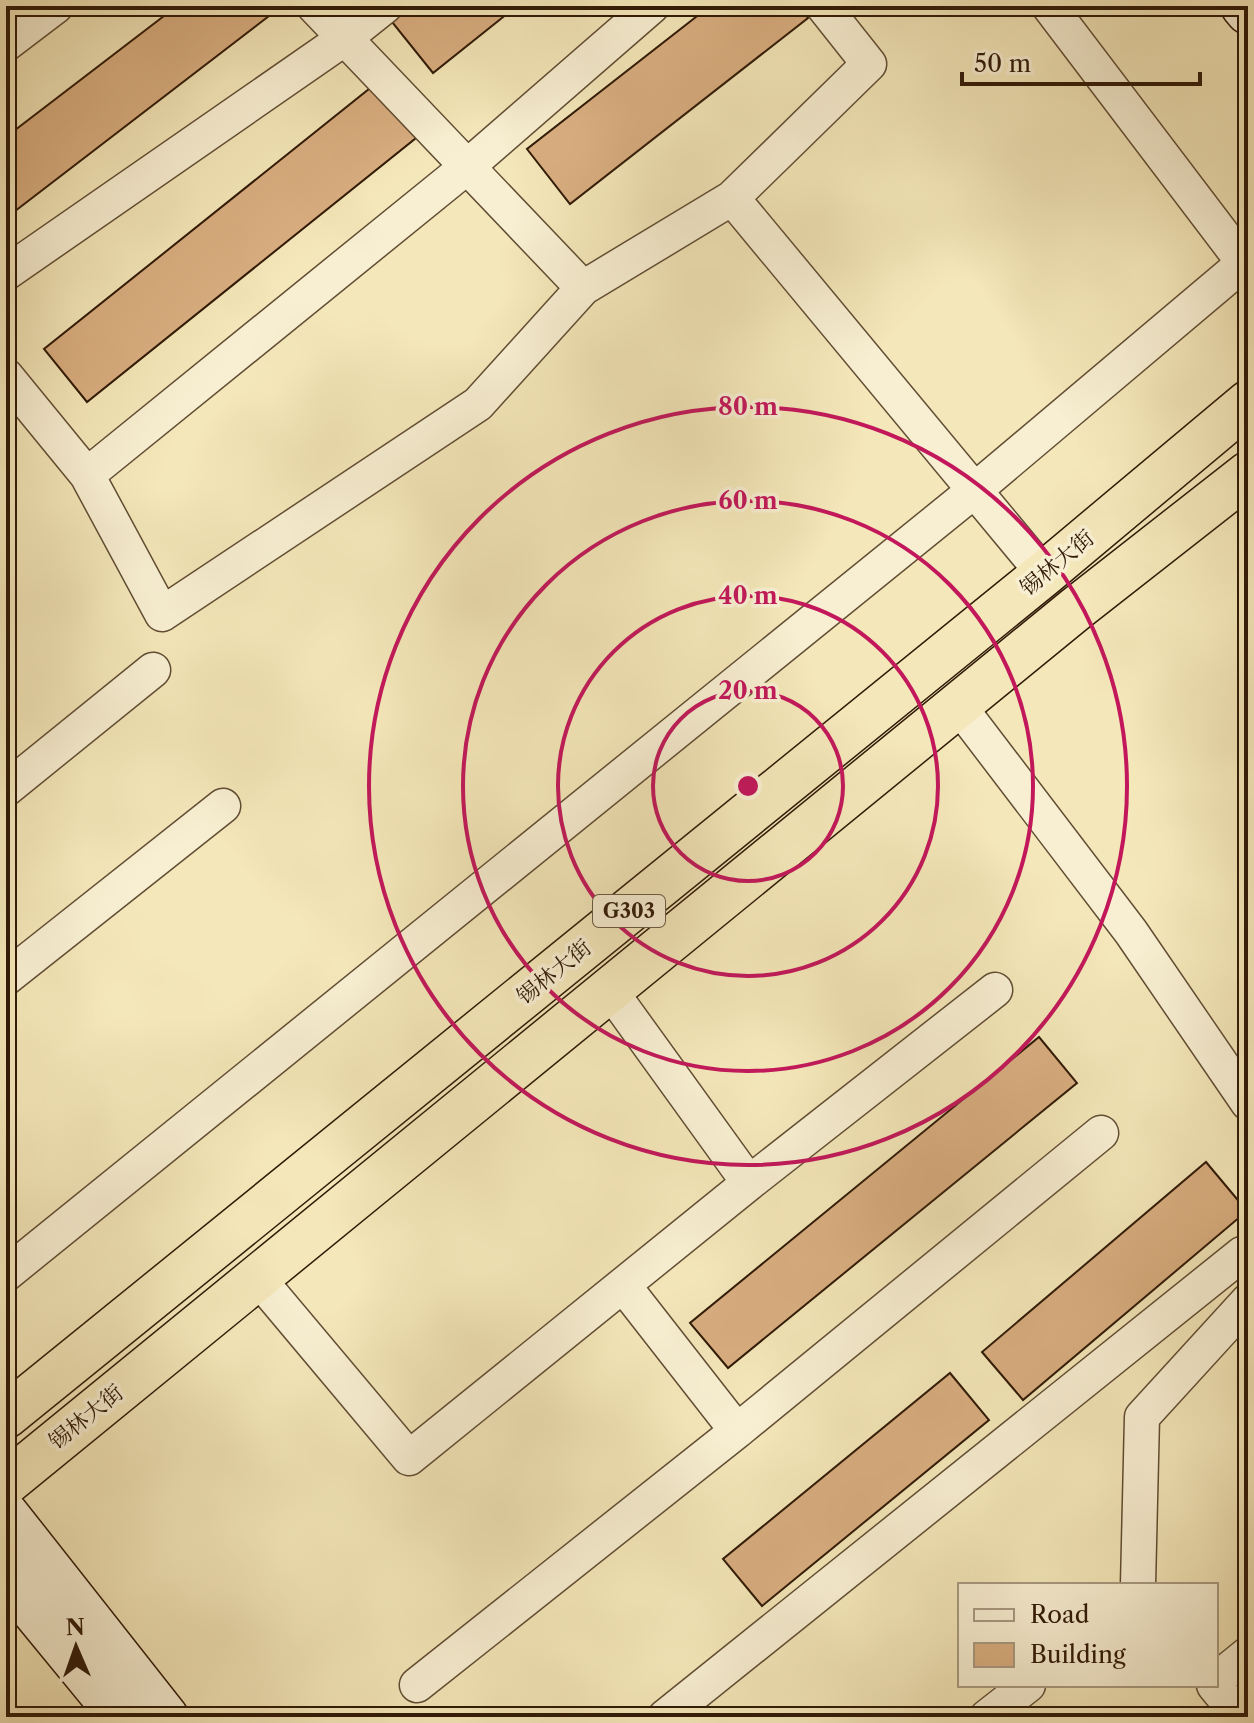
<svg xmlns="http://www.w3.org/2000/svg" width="1254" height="1723" viewBox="0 0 1254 1723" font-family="'Libre Caslon Text','Noto Serif SC',serif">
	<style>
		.building { fill: #d9ae80; stroke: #301a07; stroke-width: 2 }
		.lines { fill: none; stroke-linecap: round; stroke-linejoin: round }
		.street-casing { stroke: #614d34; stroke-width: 37 }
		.secondary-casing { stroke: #301a07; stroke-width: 47 }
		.highway-casing { stroke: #301a07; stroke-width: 47 }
		.street { stroke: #f8efd2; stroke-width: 34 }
		.secondary { stroke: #f8efd2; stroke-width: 44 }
		.highway { stroke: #f4e7b9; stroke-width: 44 }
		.ring { fill: none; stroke: #c2185b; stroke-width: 4 }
		.labels { text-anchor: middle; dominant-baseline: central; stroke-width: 7; stroke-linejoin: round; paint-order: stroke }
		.shield { fill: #f8efd2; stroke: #6c5a44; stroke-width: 2 }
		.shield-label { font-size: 20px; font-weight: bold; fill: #301a07 }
		.street-label { font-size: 22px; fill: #301a07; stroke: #f8efd2 }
		.centre { fill: #c2185b; stroke: #f8efd2; stroke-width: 4 }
		.ring-label { font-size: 24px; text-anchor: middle; font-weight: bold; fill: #c2185b; stroke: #f8efd2; stroke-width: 7; stroke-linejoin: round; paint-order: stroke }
	</style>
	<rect width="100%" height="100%" fill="#f4e7b9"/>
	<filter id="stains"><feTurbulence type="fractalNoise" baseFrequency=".0025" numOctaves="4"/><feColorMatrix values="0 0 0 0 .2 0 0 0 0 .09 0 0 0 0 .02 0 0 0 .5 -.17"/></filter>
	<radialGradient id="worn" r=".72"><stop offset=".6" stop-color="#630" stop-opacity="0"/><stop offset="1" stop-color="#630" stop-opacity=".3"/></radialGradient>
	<path class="building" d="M177 6H282L6 218V137Z
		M403 6H517L433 73 388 17Z
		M710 6H799L808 18 570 204 527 149Z
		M374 85 416 138 87 402 44 349Z
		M1039 1037 1077 1083 728 1368 690 1323Z
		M1206 1162 1247 1211 1023 1400 982 1352Z
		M950 1373 989 1420 762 1606 723 1559Z"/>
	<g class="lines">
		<defs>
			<path id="street" d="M314 6 583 288
				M6 44 56 6
				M732 198 869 64 823 6
				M6 273 345 38 385 6
				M6 376 87 475 162 614 478 404 583 288 732 198 1044 574
				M87 475 468 166 652 6
				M958 705 1131 932 1248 1103
				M6 789 153 670
				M6 978 223 806
				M609 989 749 1183 995 990
				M6 1274 975 490 1244 263 1049 6
				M257 1277 409 1458 749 1183
				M737 1431 1101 1133
				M1138 1585 1142 1417 1248 1301
				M1216 1680 1248 1654
				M417 1685 737 1431 623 1285
				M1214 1685 1240 1717
				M665 1717 1242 1254H1248
				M987 1717 1028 1685"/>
			<path id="secondary" d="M1243 6 1248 12
				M6 1514 166 1717
				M6 1577 121 1717"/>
			<path id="highway" d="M6 1416 1044 574 1248 403
				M6 1483 1077 608 1248 474"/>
		</defs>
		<use href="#street" class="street-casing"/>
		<use href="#secondary" class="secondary-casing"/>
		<use href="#highway" class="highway-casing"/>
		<use href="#street" class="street"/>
		<use href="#secondary" class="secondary"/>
		<use href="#highway" class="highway"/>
	</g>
	<g class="ring">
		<circle cx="748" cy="786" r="95"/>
		<circle cx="748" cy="786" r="190"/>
		<circle cx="748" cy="786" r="285"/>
		<circle cx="748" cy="786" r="379"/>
	</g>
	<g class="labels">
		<rect class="shield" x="593" y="895" width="72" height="32" rx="6"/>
		<g class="shield-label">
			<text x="629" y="911">G303</text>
		</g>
		<g class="street-label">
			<text transform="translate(1057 563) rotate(-40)">锡林大街</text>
			<text transform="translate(554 972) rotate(-39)">锡林大街</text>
			<text transform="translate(86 1417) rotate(-39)">锡林大街</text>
		</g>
	</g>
	<circle cx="748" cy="786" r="12" class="centre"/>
	<g class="ring-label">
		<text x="748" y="415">80 m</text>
		<text x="748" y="509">60 m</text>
		<text x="748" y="604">40 m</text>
		<text x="748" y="699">20 m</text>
	</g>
	<rect width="1254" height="1723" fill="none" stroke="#f4e7b9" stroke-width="32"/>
	<rect x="8" y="8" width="1238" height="1707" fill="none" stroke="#301a07" stroke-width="4"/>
	<rect x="16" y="16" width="1222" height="1691" fill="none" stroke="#301a07" stroke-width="2"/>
	<rect x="958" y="1583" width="260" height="104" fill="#f8efd2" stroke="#a89a81" stroke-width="2"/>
	<rect x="974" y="1609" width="40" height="12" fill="#f8efd2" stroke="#a89a81" stroke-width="2"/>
	<text x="1030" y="1623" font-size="24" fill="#301a07">Road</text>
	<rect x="974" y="1643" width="40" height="24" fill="#d9ae80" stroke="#a89a81" stroke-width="2"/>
	<text x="1030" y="1663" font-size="24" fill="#301a07">Building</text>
	<g transform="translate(76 1647) rotate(358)" stroke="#f8efd2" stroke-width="6" paint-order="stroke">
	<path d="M0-6L14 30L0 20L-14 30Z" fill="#301a07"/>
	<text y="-12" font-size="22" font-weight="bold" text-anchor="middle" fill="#301a07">N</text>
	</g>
	<path d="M962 72v12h238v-12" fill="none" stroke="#301a07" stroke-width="4"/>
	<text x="974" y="72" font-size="24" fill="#301a07" stroke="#f8efd2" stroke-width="6" paint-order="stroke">50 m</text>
	<rect width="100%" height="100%" filter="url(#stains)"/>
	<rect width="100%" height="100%" fill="url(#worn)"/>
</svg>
